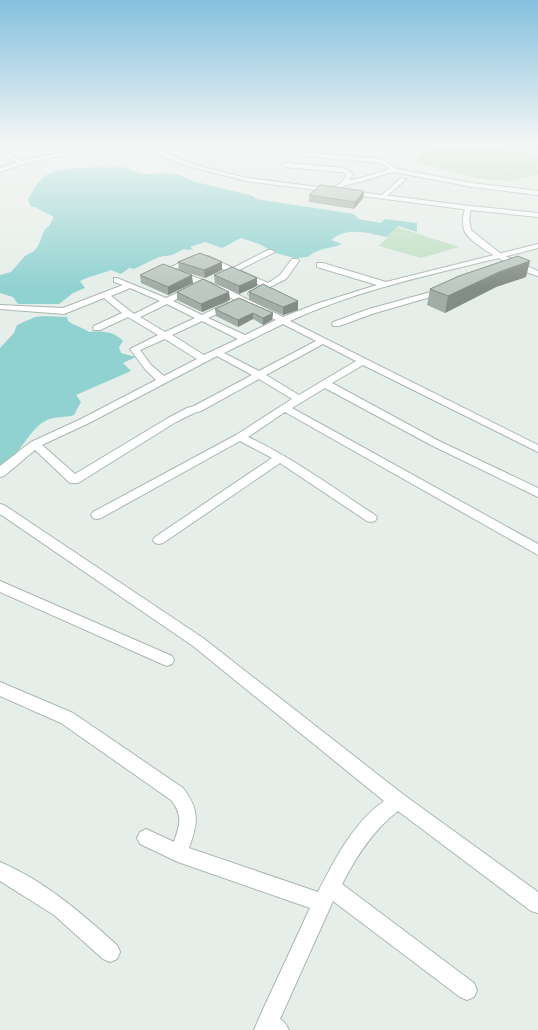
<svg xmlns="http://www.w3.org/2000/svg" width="538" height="1030" viewBox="0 0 538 1030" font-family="Figtree,sans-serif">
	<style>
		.green { fill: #bfdfc2 }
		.water { fill: #8fd2d0 }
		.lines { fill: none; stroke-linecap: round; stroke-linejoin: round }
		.minor-casing { stroke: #a8b7af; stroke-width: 2 }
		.tertiary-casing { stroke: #a8b7af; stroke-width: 2 }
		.secondary-casing { stroke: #a4baae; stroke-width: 2 }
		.minor { fill: #fff; fill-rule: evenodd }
		.tertiary { fill: #fff; fill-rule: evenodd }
		.secondary { fill: #fff; fill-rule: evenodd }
		.wall { fill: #a1ada6 }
		.shaded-wall { fill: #838d87 }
		.building { fill: #bbc9c1; stroke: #838d87 }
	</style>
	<rect width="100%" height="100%" fill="#e6eee9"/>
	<path class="green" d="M443 147 497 149 538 154V175L510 181 480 179 417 163 419 154Z
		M397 227 459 247 421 258 379 246Z"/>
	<path class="water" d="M123 167C129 169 137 174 144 174 160 174 177 171 192 181L253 196 256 199 354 214 358 219 381 223 385 219 417 223V232L398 226 387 237C368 233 347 226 331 240L342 244C332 249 316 248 308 257L295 258 276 253 259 244 241 238 222 248 205 242 190 247 193 249 189 250 184 249 172 255 159 257 134 269 129 268 121 274 111 270C100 274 90 276 80 281L85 288 73 293 59 304H18L13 297 0 293V275L11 272 25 256 34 251 38 246 45 229 49 226 54 217 35 207H31L28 200C32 192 36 183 44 177 59 164 102 169 123 167Z
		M43 316 67 317 68 321C75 326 82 327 89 332 102 331 113 331 123 341L119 347 121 353 136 357 123 363 131 371 76 395 81 402 74 415C65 418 56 416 47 420 32 427 26 443 15 454 11 460 5 465 0 470V348L14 333 17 325 35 317Z"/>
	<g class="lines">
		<defs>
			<path id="minor" d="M72 144H79L87 149 82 150Z
				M457 144H474L475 145 472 147Z
				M0 147 23 162V164H19L0 151Z
				M309 153 382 159 397 169 472 183 538 191V195L472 187 395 172 388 173 364 181 346 185 333 192 331 191V189L342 182 347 174 342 172 285 167 282 165 285 163 344 168 353 174 349 180 361 178 390 169 381 163 307 156 306 155Z
				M401 178 406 179 385 198H381V196Z
				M538 244V248C455 270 368 285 290 321L538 445V452L363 365 332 383 439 441 538 488V497L431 445 325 388 292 408 538 544V555L285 412 248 437C293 458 333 488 375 515L377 518 375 521 371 522 367 521 280 463 163 543 159 544 155 543 153 540 155 537 272 458 240 441 101 518 97 519 93 518 91 515 93 512 236 435 292 399 259 379 201 411 194 413 176 422 78 483H70L35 450 4 476 0 477V466L31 442 81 419 156 380 145 369 130 349 158 335 128 317 100 330H94L93 328 94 326 122 313 104 298 64 314 0 309V305L63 308 123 285 114 282V278H117L166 298 192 286 196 288 195 290 173 301 202 315 226 303H232L233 305 232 307 208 318 245 335 276 320 219 292 175 276V272H181L225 288 283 317 316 304 377 285 317 267V263H323L386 282ZM130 288 160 301 134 314 111 296ZM167 304 195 318 165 332 140 317ZM202 321 238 339 204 355 172 335ZM283 324 316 341 259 371 224 353ZM165 339 197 359 164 376 151 365 140 350ZM323 344 356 361 299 395 266 375ZM217 356 252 375 194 406 187 408 168 418 75 474 42 445 89 423Z
				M268 250H271L275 252 239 270 268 283 280 275 292 259H298L299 261 286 279 252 296 248 294 249 292 262 286 233 273 227 274V271L204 260H196L168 272 164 270 195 256H208L233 268Z
				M445 288 449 290 448 292 375 313 339 326H333L332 324 333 322 369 309Z
				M0 504 4 505 203 638 404 795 538 892V913L531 911 398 811C373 830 356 857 342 884L474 983 477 990 474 997 467 1000 460 997 333 901 280 1019 285 1023 289 1030H254L260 1016 310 908 178 862 140 844 137 838 140 832 146 829 174 842C180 824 183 815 171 800L61 723 0 696V682L73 713 183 788C200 810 198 823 189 848L318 892C335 859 353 823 384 801L193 646 0 514Z
				M0 581 172 656 174 660 172 664 167 666 162 664 0 592Z
				M0 862C45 881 81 913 117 945L120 952 117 959 110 962 103 959 54 915 0 881Z"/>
			<path id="tertiary" d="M100 144H111L23 164 0 172V168L21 161Z
				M468 206 471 208 469 219 471 230 501 254 538 271V276C522 272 469 245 464 230 462 222 463 215 465 208Z"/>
			<path id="secondary" d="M143 144H150L170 155 195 165 247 178 470 206 538 213V217L470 210 247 181 191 167 166 158Z"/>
		</defs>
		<use href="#minor" class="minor-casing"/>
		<use href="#tertiary" class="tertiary-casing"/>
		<use href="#secondary" class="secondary-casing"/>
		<use href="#minor" class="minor"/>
		<use href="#tertiary" class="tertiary"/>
		<use href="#secondary" class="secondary"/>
	</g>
	<path class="wall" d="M364 191 363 198 354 209 309 202V195Z
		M178 262H222V270L205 278 179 270Z
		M140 275 193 283 168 295 141 283Z
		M214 275 257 278V286L239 294 215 283Z
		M526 277 496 287 445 313 427 305 430 289Z
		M177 292 230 300 202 312 177 300Z
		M249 292 298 310 283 315 249 300Z
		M215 309 273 313 272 320 263 325 253 319 238 327 216 316Z"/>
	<path class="shaded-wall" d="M364 191 363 198 354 209 355 202Z
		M530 261 526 277 496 287 445 313 448 296 499 272Z
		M222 262V270L205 278 204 270Z
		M192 275 193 283 168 295V287Z
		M257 278V286L239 294V286Z
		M229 292 230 300 202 312 201 304Z
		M298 301V310L283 315V307Z
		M253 313V319L238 327V320Z
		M273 313 272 320 263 325V318Z"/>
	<path class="building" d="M320 185 364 191 355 202 309 195Z
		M200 253 222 262 204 270 178 262Z
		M518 256 530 261 499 272 448 296 430 289 459 276Z
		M163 264 192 275 168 287 140 275Z
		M232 267 257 278 239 286 214 275Z
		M203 279 229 292 201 304 177 292Z
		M263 284 298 301 283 307 249 292Z
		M239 298 273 313 263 318 253 313 238 320 215 309Z"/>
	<linearGradient id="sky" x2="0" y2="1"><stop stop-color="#84c0de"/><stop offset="0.5" stop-color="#f4f7f5"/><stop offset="1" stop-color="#f4f7f5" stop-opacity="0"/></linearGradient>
	<rect width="538" height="288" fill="url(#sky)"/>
</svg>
